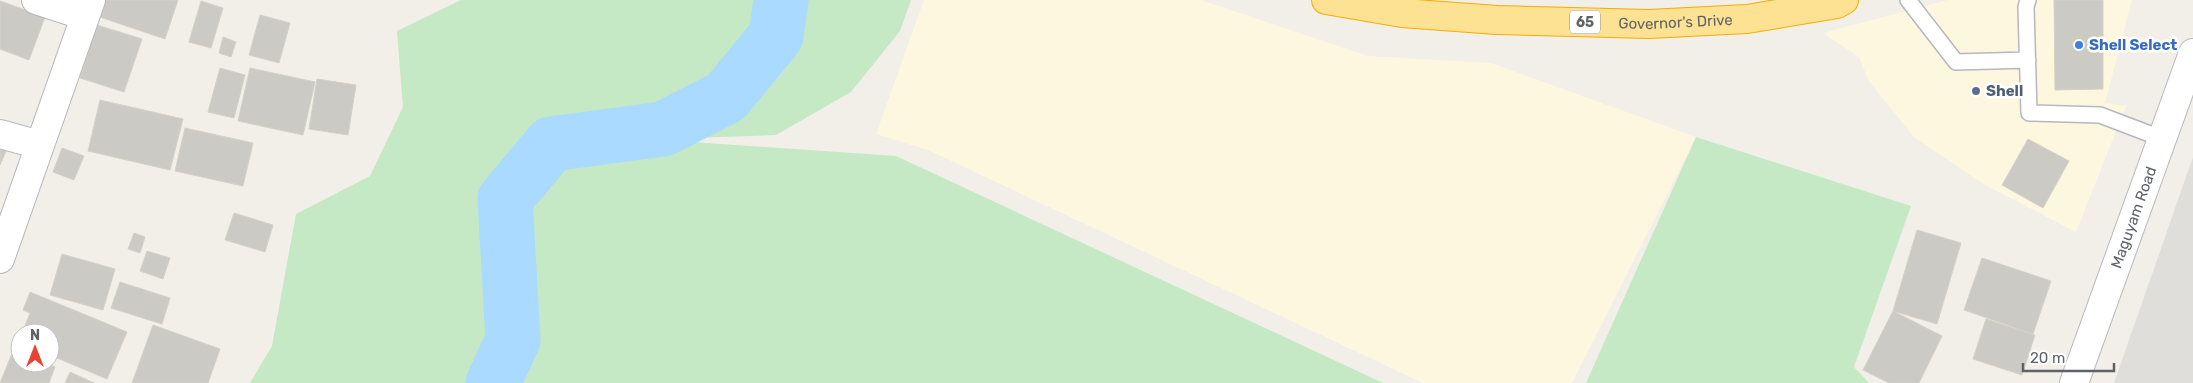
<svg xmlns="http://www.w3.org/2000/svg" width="2193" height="383" viewBox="0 0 2193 383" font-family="Rubik,sans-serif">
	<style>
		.commercial { fill: #fef7e0 }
		.industrial { fill: #e0deda }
		.green { fill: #c5e8c5 }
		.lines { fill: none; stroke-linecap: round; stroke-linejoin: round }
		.river { stroke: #aadaff; stroke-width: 55 }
		.building { fill: #cccac5; stroke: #d6d1c6 }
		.lane-casing { stroke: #b5b8bc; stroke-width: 18 }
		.street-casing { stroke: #b5b8bc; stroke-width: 30 }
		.secondary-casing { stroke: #b6babf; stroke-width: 30 }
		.highway-casing { stroke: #f9ab00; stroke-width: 30 }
		.lane { stroke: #fff; stroke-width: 15 }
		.street { stroke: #fff; stroke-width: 28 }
		.secondary { stroke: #fff; stroke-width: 28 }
		.highway { stroke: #fde293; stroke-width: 28 }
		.shop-dot { fill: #3f7fe0; stroke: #fff; stroke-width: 2 }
		.service-dot { fill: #5c6f8a; stroke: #fff; stroke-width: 2 }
		.labels { text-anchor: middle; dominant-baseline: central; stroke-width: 5; stroke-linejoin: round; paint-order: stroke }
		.shield { fill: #fff; stroke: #8f9295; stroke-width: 1 }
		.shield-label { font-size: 14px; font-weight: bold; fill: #5f6368 }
		.street-label { font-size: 15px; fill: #5f6368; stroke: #fff }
		.shop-label { font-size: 15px; font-weight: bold; fill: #366cbe; stroke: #fff; text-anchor: start }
		.service-label { font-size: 15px; font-weight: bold; fill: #4e5e75; stroke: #fff; text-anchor: start }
	</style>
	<rect width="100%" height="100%" fill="#f1efe8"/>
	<path class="commercial" d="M924 0H1201L1368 56 1491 63 1696 137 1572 383H1423L928 150 876 134Z
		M1948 0H2132L2105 103 2126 106 2076 232 1985 185 1914 137 1869 81 1859 57 1823 33Z"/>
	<path class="industrial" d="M2193 157V383H2114Z"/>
	<path class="green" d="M461 0H911L900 31 851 92 776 135 664 139 557 156 518 207 524 339 503 383H250L272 346 296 214 370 176 403 107 397 31Z
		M1696 137 1911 206 1854 367 1869 383H1586Z
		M664 140 896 156 1383 383H505L526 338 520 206 558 157Z"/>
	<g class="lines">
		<path class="river" d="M493 383 513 340 505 199 551 144 663 129 726 97 776 36 781 0"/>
	</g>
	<path class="building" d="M96 0H178L165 39 91 14Z
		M2054 0H2103V89L2055 90Z
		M0 1 45 17 29 60 0 49Z
		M201 1 223 8 211 48 189 42Z
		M260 15 290 23 279 63 249 55Z
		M97 25 142 39 124 92 80 78Z
		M223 37 236 42 231 57 219 53Z
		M220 68 245 75 234 118 208 112Z
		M250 68 315 82 303 135 238 121Z
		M317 79 356 85 348 135 309 129Z
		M100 100 183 119 170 170 88 151Z
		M185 128 253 143 243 186 175 171Z
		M2028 139 2069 161 2043 208 2002 185Z
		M0 146 7 149 0 165Z
		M62 148 84 156 74 180 53 172Z
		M234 213 273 225 265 252 225 240Z
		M1917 230 1961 243 1937 324 1893 311Z
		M134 233 145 237 140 253 128 249Z
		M147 251 170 258 163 279 140 271Z
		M62 254 115 269 103 310 50 295Z
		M1982 258 2051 281 2033 334 1964 310Z
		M120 282 170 298 162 324 111 308Z
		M30 292 127 332 107 379 50 355V333H22L30 313 23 310Z
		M1893 311 1942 336 1919 383H1889L1863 370Z
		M1986 319 2035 335 2022 375 1973 359Z
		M153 325 220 349 208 383H132Z
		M13 351 20 354V363H45L55 367 49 383H0Z
		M70 372 94 383H65Z"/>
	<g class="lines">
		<defs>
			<path id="lane" d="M1908 0 1956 62 2028 60
				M2028 0 2026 7 2029 113 2100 115 2163 139"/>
			<path id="street" d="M36 0 85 16
				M0 134 40 145
				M0 259 91 0"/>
			<g id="secondary">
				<path id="s1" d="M2074 383 2193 53"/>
			</g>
			<g id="highway">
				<path id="s2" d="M1326 0 1402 13 1497 20 1649 24 1747 19 1837 4 1844 0"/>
			</g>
		</defs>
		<use href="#lane" class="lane-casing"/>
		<use href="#street" class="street-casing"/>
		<use href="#secondary" class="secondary-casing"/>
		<use href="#highway" class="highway-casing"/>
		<use href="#lane" class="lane"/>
		<use href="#street" class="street"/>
		<use href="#secondary" class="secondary"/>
		<use href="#highway" class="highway"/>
	</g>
	<circle class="shop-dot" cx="2079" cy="45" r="5"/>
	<circle class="service-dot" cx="1976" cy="91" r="5"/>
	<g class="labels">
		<rect class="shield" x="1570" y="10.5" width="30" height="23" rx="4"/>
		<g class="shield-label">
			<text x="1585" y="22">65</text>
		</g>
		<g class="street-label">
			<text stroke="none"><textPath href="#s2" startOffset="351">Governor's Drive</textPath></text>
			<text stroke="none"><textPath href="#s1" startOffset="176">Maguyam Road</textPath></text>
		</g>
		<g class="shop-label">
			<text x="2089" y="45">Shell Select</text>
		</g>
		<g class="service-label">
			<text x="1986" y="91">Shell</text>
		</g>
	</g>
	<g transform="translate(35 348)"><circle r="24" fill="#ffffff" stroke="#bfc1c3"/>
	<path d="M0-4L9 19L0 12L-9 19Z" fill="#ea4335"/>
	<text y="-8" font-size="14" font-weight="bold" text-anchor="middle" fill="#5f6368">N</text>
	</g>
	<path d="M2023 363v8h91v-8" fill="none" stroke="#5f6368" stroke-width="2.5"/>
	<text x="2030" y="363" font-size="15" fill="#5f6368" stroke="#ffffff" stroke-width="4" paint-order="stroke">20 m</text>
</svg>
